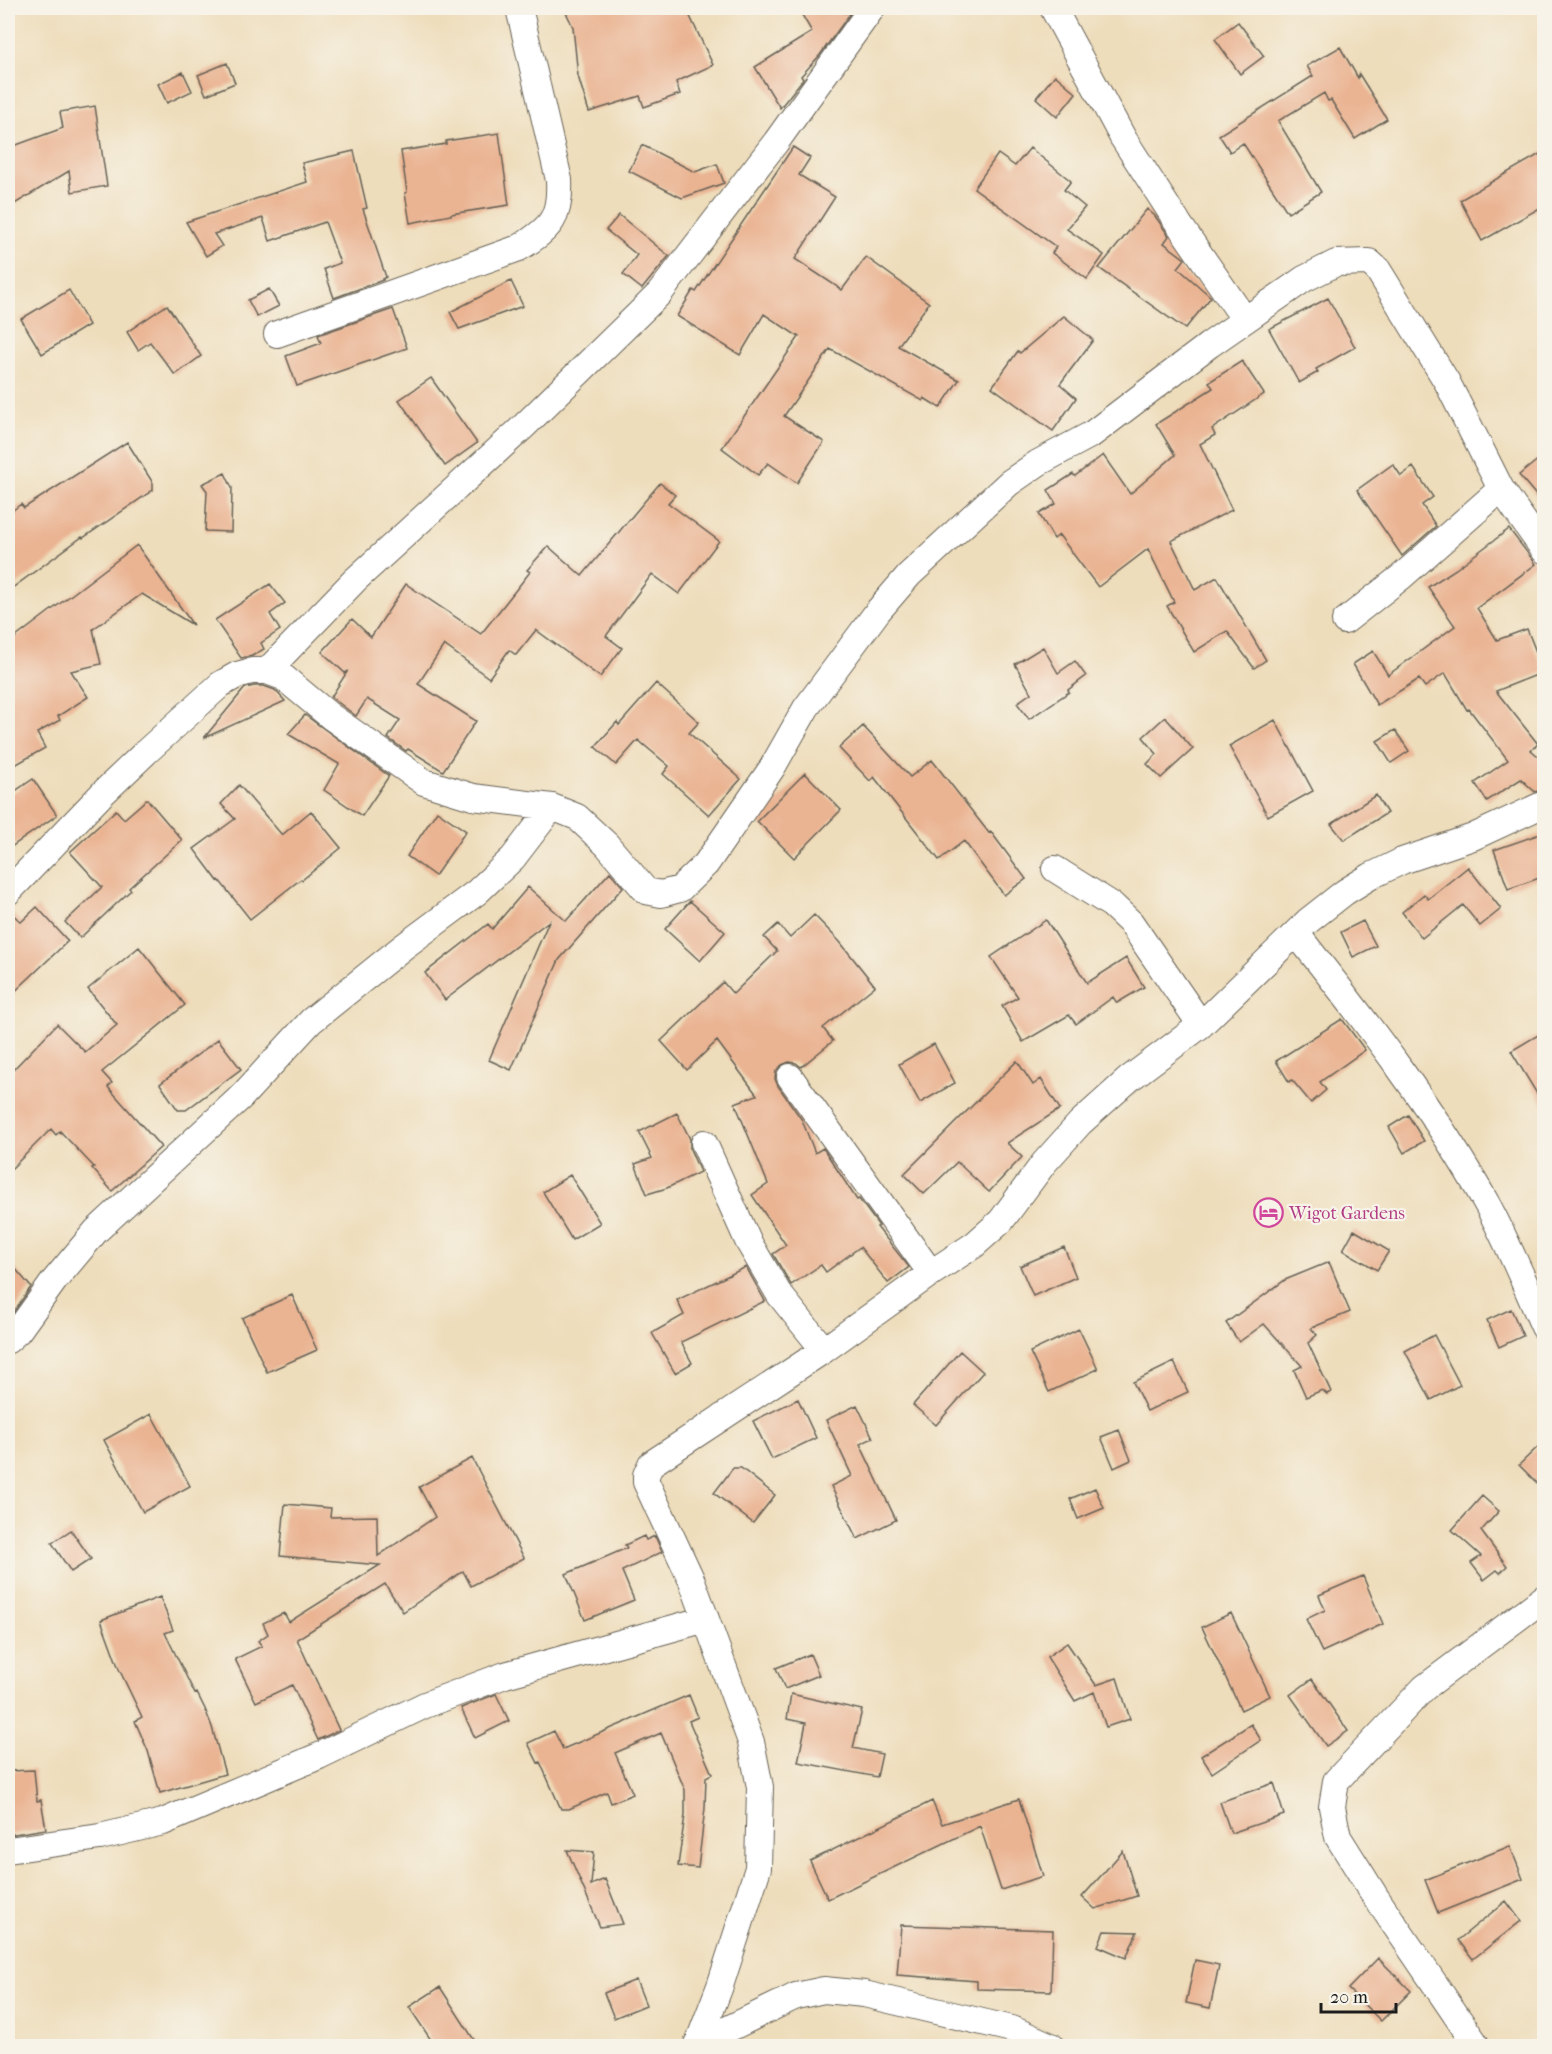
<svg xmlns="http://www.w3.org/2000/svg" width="1552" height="2054" viewBox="0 0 1552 2054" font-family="'IM FELL French Canon',serif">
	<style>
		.building { fill: #eab493 }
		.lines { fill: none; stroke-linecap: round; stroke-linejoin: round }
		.street-casing { stroke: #666054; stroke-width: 28 }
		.street { stroke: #fff; stroke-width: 26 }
		.labels { text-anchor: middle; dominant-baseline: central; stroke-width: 4.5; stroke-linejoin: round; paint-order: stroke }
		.hotel-label { font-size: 18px; fill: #b23c85; stroke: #f7f3e8; text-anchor: start }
	</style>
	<rect width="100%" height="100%" fill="#f7f3e8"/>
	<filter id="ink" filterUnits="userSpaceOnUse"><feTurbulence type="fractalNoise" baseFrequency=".0167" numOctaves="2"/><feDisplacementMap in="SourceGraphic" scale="12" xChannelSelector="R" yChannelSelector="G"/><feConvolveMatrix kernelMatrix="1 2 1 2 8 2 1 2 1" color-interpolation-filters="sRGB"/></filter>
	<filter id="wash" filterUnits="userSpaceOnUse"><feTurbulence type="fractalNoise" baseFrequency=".008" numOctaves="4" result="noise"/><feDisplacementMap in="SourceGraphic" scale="24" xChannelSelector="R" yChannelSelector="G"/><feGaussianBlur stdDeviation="1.35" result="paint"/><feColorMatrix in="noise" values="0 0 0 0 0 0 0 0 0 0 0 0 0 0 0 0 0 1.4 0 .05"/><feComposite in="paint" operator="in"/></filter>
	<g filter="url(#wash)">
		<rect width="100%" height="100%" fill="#edb"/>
		<g id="blocks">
			<path class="building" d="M564 8H686L713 65 676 82 680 94 644 107 640 96 589 112 578 76 573 27Z
				M798 8H839L845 13 854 8 820 55 801 76 803 79 780 108 755 67 812 32Z
				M1238 22 1264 56 1240 74 1215 39Z
				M1340 47 1358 78 1359 74 1387 119 1355 139 1331 100 1328 101 1324 93 1278 121 1321 192 1288 213 1243 143 1230 152 1219 135 1313 76 1307 66Z
				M227 63 235 83 206 95 198 75Z
				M183 72 192 91 167 103 158 84Z
				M1055 75 1076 93 1057 117 1036 98Z
				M95 106 107 186 72 192 69 171 8 208V148L63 128 60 112Z
				M499 133 509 205 451 214V215L410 223 405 193 407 192 401 151 446 144V141Z
				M642 145 695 172 717 164 724 183 682 198 629 171Z
				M793 147 810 158 799 175 835 197 795 259 842 290 866 257 929 303 898 346 959 380 940 408 924 398 923 401 830 349 784 416 824 442 797 483 768 463 758 475 722 448 799 337 764 314 740 355 677 316 693 290 696 292Z
				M1030 148 1071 181 1064 190 1085 207 1067 229 1104 255 1087 279 1052 253 1056 247 974 188 998 154 1015 166Z
				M354 151 367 208 363 209 386 277 382 279 383 280 334 298 324 269 340 263 325 222 270 241 263 218 214 234 222 246 206 256 186 222 307 182 302 163Z
				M1545 151V205L1482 241 1460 200Z
				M1147 209 1155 216 1169 236 1164 243 1185 259 1178 268 1211 297 1185 329 1099 268Z
				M619 215 669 256 642 289 623 274 637 255 606 230Z
				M511 281 523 306 459 329 450 312Z
				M269 289 279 306 257 317 248 300Z
				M69 290 89 325 42 354 21 319Z
				M1328 298 1355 347 1316 369 1318 372 1299 383 1269 329Z
				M167 305 201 356 175 375 150 342 138 350 127 332Z
				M393 309 407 348 297 386 286 356 321 343 318 335Z
				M1064 316 1093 340 1060 384 1076 398 1053 431 992 387 1018 351 1020 353Z
				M1242 361 1264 394 1212 429 1215 435 1200 444 1232 510 1171 541 1195 590 1217 577 1266 660 1254 668 1227 631 1194 652 1167 606 1174 602 1148 549 1098 587 1059 535 1054 539 1039 514 1056 504 1048 490 1073 474 1075 476 1103 455 1130 494 1175 455 1156 424 1213 388 1209 382Z
				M431 378 477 443 445 466 399 400Z
				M127 442 153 483V490L83 538 82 537 8 591V514L21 504 24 508Z
				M1545 454V506L1519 475Z
				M1393 464 1401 476 1413 467 1433 497 1422 505 1436 526 1402 556 1357 490Z
				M225 473 232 488 231 532 205 531 207 491 202 484Z
				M660 483 675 495 668 503 719 541 679 594 652 574 606 636 622 648 600 677 536 630 516 655 509 650 489 678 444 645 418 684 476 721 443 771 408 749 406 751 388 738 400 720 367 699 356 716 331 697 347 672 345 673 322 652 352 619 371 637 406 584 481 634 530 572 527 570 548 546 582 576Z
				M1509 529 1536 564 1477 608 1497 640 1527 629 1544 672 1496 691 1538 744 1531 750 1545 762V789L1535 792 1521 779 1487 801 1475 783 1508 760 1469 709 1467 710 1445 673 1425 687 1419 679 1377 705 1353 664 1373 651 1388 675 1455 626 1428 587 1456 569Z
				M137 545 193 625 142 594 93 629 101 664 71 671 88 697 58 716 60 720 37 733 45 748 15 765 8 752V643Z
				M270 584 285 603 270 614 280 630 261 643 264 649 252 656 241 658 215 620Z
				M1043 647 1058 673 1075 661 1086 676 1068 690 1069 692 1029 719 1017 703 1031 693 1015 664Z
				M656 683 699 722 689 733 741 779 709 815 663 774 669 766 638 740 616 765 595 747 617 722 619 725Z
				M254 686H264L275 690 285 701 204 738 245 688Z
				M305 715 389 776 362 816 324 790 339 764 288 734Z
				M1165 717 1193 749 1161 778 1147 764 1157 754 1143 737Z
				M1275 720 1313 791 1268 816 1229 746Z
				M863 726 910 777 932 760 989 833 991 832 1026 879 1004 895 964 841 939 860 874 777 870 781 839 748Z
				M1395 730 1409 751 1391 763 1377 741Z
				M805 773 841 810 794 858 757 821Z
				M33 779 57 815 8 849V796Z
				M239 785 282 835 311 811 341 848 302 880 301 879 250 919 219 880 218 881 194 849 235 819 221 804Z
				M1376 795 1387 813 1344 840 1331 824Z
				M147 799 182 840 129 888 131 890 80 938 65 922 102 887 70 852 116 810 124 819Z
				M437 811 466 831 435 876 407 856Z
				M1540 834 1545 847V876L1508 889 1494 850Z
				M1468 867 1501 909 1480 926 1463 905 1422 938 1402 912 1424 894 1428 899Z
				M610 872 623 887 559 960 511 1070 489 1060 549 921 445 1000 425 973 488 924 492 929 528 887 566 921Z
				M690 901 725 932 700 961 665 929Z
				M37 907 68 941 8 998V910L21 922Z
				M814 915 840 942 875 986 823 1028 833 1041 801 1067 796 1063 789 1062 782 1065 776 1071 775 1079 778 1086 802 1120 815 1153 823 1148 857 1200 859 1199 879 1226 877 1227 909 1267 888 1283 860 1247 826 1272 821 1265 791 1285 773 1254 786 1245 752 1195 768 1184 735 1103 757 1095 717 1041 687 1070 661 1041 723 982 733 994 777 951 764 937 778 924 790 938Z
				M1046 920 1087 983 1126 958 1144 987 1117 1003 1113 997 1076 1024 1069 1015 1023 1042 1002 1006 1018 997 991 957Z
				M1363 921 1376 946 1353 957 1341 932Z
				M139 947 185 1005 102 1072 112 1083 108 1087 161 1147 112 1191 92 1168 94 1167 60 1131 56 1135 51 1129 8 1172V1075L57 1024 85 1052 117 1025 88 989Z
				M1342 1019 1365 1050 1320 1082 1326 1090 1311 1103 1292 1080 1289 1082 1276 1061Z
				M1545 1031V1107L1511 1051Z
				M218 1039 241 1069 186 1110H178L160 1084Z
				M934 1044 955 1083 920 1103 899 1064Z
				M1017 1061 1033 1085 1041 1079 1060 1109 1007 1143 1022 1157 989 1192 957 1162 924 1194 904 1174Z
				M677 1113 690 1139V1149L700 1172 667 1188 647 1194 635 1164 652 1158 639 1132Z
				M1408 1115 1424 1141 1404 1153 1389 1127Z
				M570 1175 600 1223 572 1240 543 1192Z
				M1354 1230 1389 1251 1377 1270 1343 1250Z
				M1064 1247 1076 1277 1033 1296 1020 1266Z
				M8 1260 31 1287 8 1320Z
				M1329 1262 1350 1312 1311 1328 1317 1335 1308 1343 1331 1392 1327 1394 1322 1390 1306 1397 1294 1370 1302 1366 1264 1324 1239 1342 1226 1323 1285 1280Z
				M746 1267 765 1301 681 1342 692 1363 675 1373 652 1333 684 1315 677 1300Z
				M292 1295 317 1350 267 1372 242 1318Z
				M1511 1309 1523 1336 1499 1347 1487 1320Z
				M1079 1329 1098 1369 1049 1392 1030 1352Z
				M1434 1335 1460 1385 1431 1400 1405 1351Z
				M960 1351 983 1372 936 1425 913 1405Z
				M1174 1362 1188 1392 1147 1411 1133 1382Z
				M798 1399 816 1438 772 1459 753 1421Z
				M857 1405 873 1438 860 1444 896 1520 857 1539 831 1486 852 1476 826 1420Z
				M151 1414 190 1486 143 1512 104 1440Z
				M1119 1430 1131 1460 1114 1468 1101 1437Z
				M1545 1440V1491L1519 1465Z
				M472 1458 524 1558 471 1586 463 1571 403 1612 385 1584 297 1639 339 1730 318 1740 292 1685 256 1702 235 1659 262 1646 258 1641 268 1634 263 1623 284 1613 289 1622 380 1565 280 1556 285 1504 331 1508 330 1517 377 1516 378 1556 435 1517 419 1487Z
				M733 1468H741L775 1495 753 1523 714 1493Z
				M1095 1488 1104 1508 1078 1519 1070 1499Z
				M1482 1496 1499 1511 1481 1531 1507 1566 1500 1573 1497 1570 1484 1580 1471 1563 1481 1556 1452 1530Z
				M71 1530 91 1559 71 1572 52 1543Z
				M644 1536 646 1540 655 1536 662 1552 622 1571 634 1600 585 1620 566 1574 627 1548 625 1545Z
				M1363 1576 1383 1624 1322 1652 1306 1619 1325 1610 1319 1595Z
				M160 1597 173 1630 165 1633 195 1694 197 1693 205 1709 212 1727 225 1774 160 1793 148 1751 135 1721 142 1717 119 1669 101 1620Z
				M1231 1613 1270 1696 1241 1710 1202 1627Z
				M1067 1643 1096 1685 1117 1678 1130 1719 1106 1727 1094 1692 1075 1701 1047 1657Z
				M810 1654 819 1675 785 1689 776 1668Z
				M1312 1679 1348 1731 1326 1746 1290 1695Z
				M496 1694 509 1721 475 1738 461 1708Z
				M791 1694 862 1710 853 1748 882 1754 877 1777 798 1762 806 1723 787 1719Z
				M689 1695 698 1717 689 1721 712 1774 706 1777 705 1808 698 1868 678 1866 685 1815V1790L661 1733 615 1753 633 1794 611 1803 607 1792 569 1809H561L540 1762 538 1763 528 1743 554 1731 563 1749Z
				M1251 1724 1261 1740 1212 1773 1201 1756Z
				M34 1770 37 1801 41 1800 46 1829 8 1835V1771Z
				M1274 1783 1284 1815 1231 1833 1220 1802Z
				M1019 1799 1043 1876 1001 1890 980 1826 828 1899 810 1861 932 1801 942 1824Z
				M1510 1846 1523 1879 1438 1913 1425 1880Z
				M567 1850 594 1852 591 1885 605 1879 623 1924 600 1927Z
				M1123 1851 1137 1896 1095 1909 1082 1897Z
				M1506 1901 1521 1921 1473 1959 1458 1940Z
				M901 1925 1053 1930 1051 1991 977 1989V1981L897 1975Z
				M1104 1931 1137 1932 1126 1958 1098 1946Z
				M1378 1958 1411 1991 1381 2021 1348 1989Z
				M1195 1960 1219 1965 1210 2008 1186 2003Z
				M636 1980 646 2005 614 2018 604 1993Z
				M440 1987 478 2046H435L409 2007Z"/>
		</g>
	</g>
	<g filter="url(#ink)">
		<use href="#blocks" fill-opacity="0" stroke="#666054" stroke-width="1.5"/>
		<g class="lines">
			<defs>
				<path id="street" d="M1053 8 1123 138 1174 217 1245 320
					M277 334 519 248C551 228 561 218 559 180L519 8
					M1345 621 1401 577 1501 489
					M267 671 355 580 523 427 659 294 776 142 872 8
					M1055 869 1112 905 1131 923 1201 1025
					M8 892 102 794 146 752 221 684 237 675 252 671H267L283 677 330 716 424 782 473 797 552 807 577 817 607 845 646 891 661 894 680 889 706 864 772 768 806 708 878 611 909 575 1009 483 1038 463 1092 434 1209 345 1304 279 1336 263 1369 262 1378 270 1447 382 1501 489 1544 550
					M1296 933C1365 1020 1434 1109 1488 1206 1509 1245 1526 1287 1544 1327
					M790 1077 931 1273
					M704 1143 748 1241 779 1294 824 1350
					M8 1340 18 1331 54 1281 96 1231 241 1097 311 1021 403 947 477 892 513 858 552 807
					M8 1850 100 1837 163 1822 319 1756 425 1705 505 1675 706 1619
					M697 2044 796 1996 824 1990 864 1994 1012 2029 1051 2046
					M697 2046 720 1986 758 1868 760 1787 751 1742 692 1581 646 1482V1475L651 1464 824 1350 931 1273 974 1245 1001 1221 1044 1163 1080 1123 1129 1079 1201 1025 1308 921 1345 892 1371 876 1402 861 1473 837 1544 804
					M1477 2046 1375 1896 1338 1837 1332 1807 1336 1781 1424 1688 1544 1598"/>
			</defs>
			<use href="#street" class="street-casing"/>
			<use href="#street" class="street"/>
		</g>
	</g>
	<defs>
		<symbol id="hotel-ring" viewBox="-11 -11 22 22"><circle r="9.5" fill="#f7f3e8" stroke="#d1479c" stroke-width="1.5"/><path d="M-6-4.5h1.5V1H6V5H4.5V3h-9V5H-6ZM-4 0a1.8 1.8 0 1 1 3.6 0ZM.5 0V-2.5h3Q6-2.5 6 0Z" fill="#d1479c"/></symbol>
	</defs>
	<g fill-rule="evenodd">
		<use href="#hotel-ring" x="1252" y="1196" width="33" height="33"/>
	</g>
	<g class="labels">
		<g class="hotel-label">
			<text x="1289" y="1213">Wigot Gardens</text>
		</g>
	</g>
	<rect width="1552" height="2054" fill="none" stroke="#f7f3e8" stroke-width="30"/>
	<path d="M1321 2003v9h75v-9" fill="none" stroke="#1c1c1c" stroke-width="3"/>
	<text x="1330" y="2003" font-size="18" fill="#1c1c1c" stroke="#f7f3e8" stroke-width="4.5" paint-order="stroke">20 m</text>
</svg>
